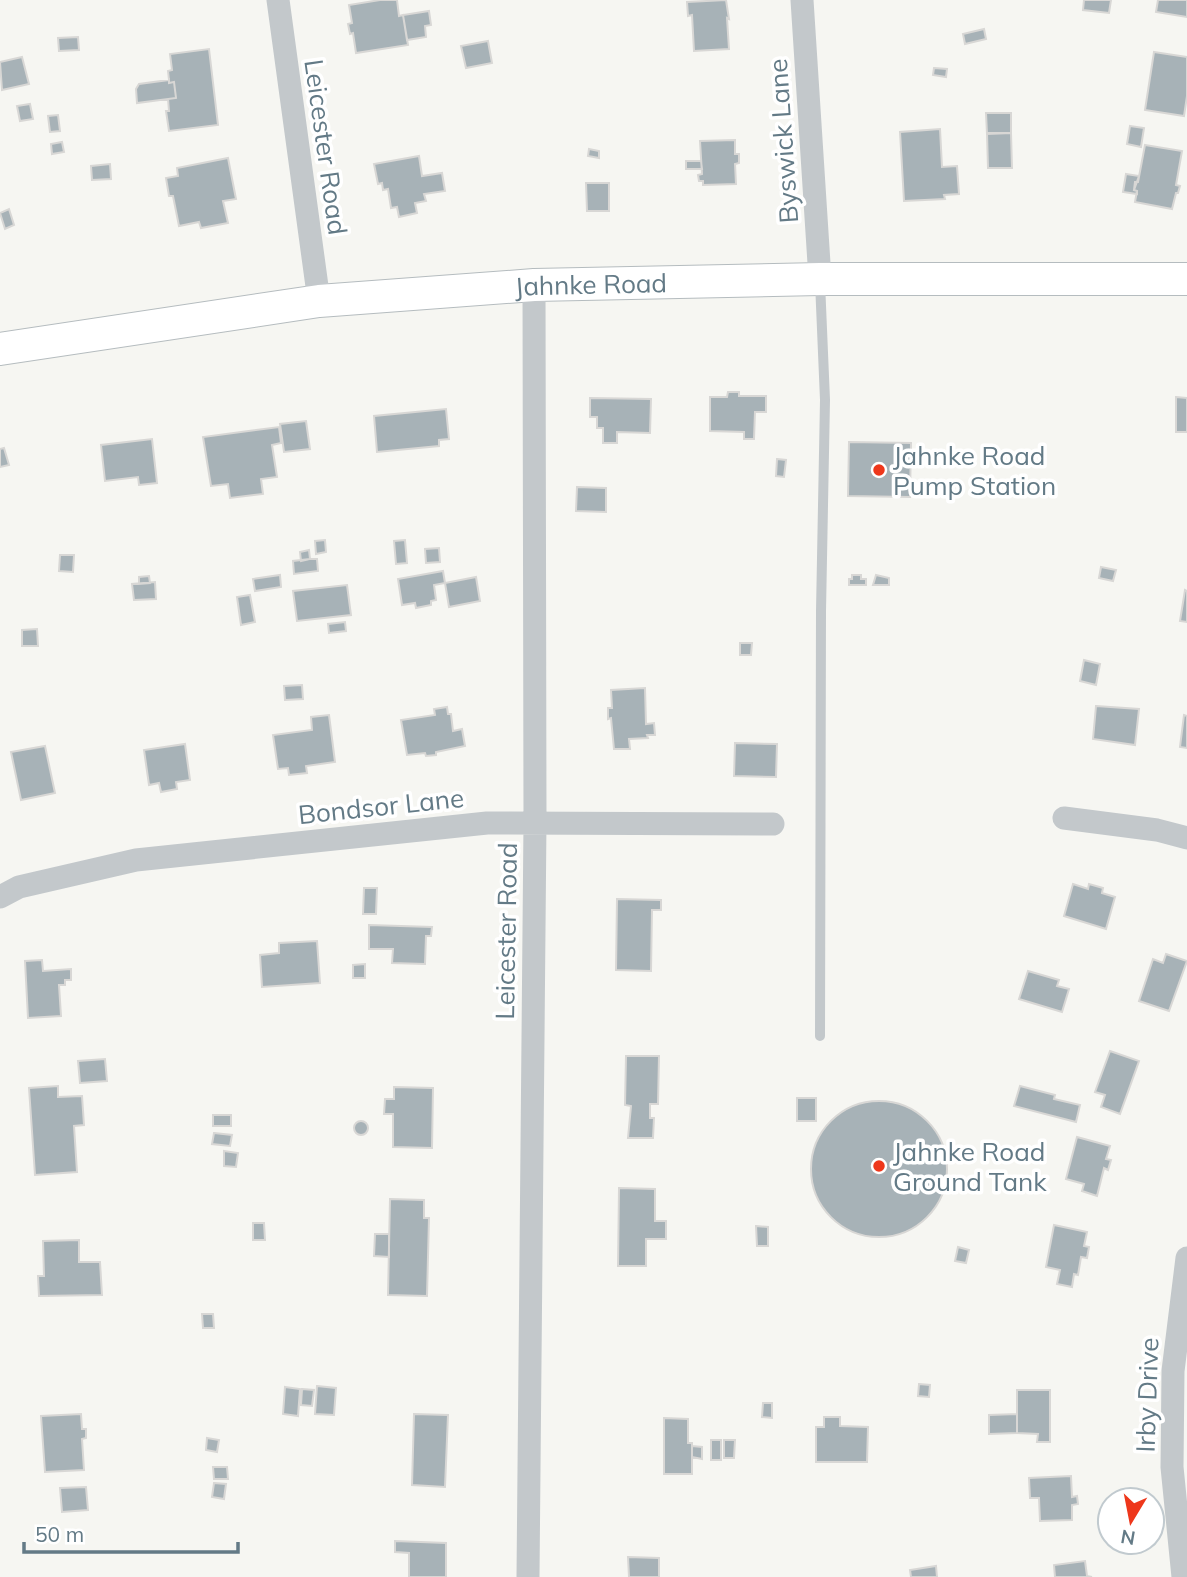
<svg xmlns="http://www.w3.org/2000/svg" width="1187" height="1577" viewBox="0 0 1187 1577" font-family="Mulish,sans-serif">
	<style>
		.building { fill: #a7b2b7; stroke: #d8d7d5; stroke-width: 2 }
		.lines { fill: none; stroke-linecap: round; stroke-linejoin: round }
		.secondary-casing { stroke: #b5bcbf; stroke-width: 34 }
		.service { stroke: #c3c8cb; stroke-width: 10 }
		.minor { stroke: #c3c8cb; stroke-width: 23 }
		.secondary { stroke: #fff; stroke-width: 32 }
		.poi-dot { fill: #ee371b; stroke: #fff; stroke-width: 2.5 }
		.labels { text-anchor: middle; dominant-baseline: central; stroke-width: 7; stroke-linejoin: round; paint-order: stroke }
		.street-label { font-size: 26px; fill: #637a86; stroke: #fff }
		.poi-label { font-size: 26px; fill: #637a86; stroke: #fff; text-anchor: start }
	</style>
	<rect width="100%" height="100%" fill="#f6f6f2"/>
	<path class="building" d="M380 0H397L399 16 403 15 408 45 356 53 353 33 350 34 348 24 352 23 349 5Z
		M726 0 729 19 727 18 729 49 694 51 692 15 688 16 687 2Z
		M1084 0H1111L1109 13 1083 10Z
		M1158 0H1187V17L1156 12Z
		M429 11 431 25 425 26 426 37 407 40 403 15Z
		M984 29 986 39 965 44 963 34Z
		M78 37 79 50 59 51 58 38Z
		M488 41 492 63 466 68 461 46Z
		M209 49 218 125 169 131 166 111H169L168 99 176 98 174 82 169 83V80L168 71 172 70 170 54Z
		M1154 52 1187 57V96L1184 116 1145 110Z
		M22 57 29 84 2 90 0 62Z
		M934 68 947 69 946 77 933 75Z
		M169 80V83L174 82 176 98 137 103 136 89 139 84Z
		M30 104 33 119 20 121 17 106Z
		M986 113H1011V133L987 134Z
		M58 115 60 131 50 132 48 116Z
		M1130 126 1144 128 1141 147 1127 144Z
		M940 129 942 167 957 166 959 194 944 195 945 199 904 201 900 132Z
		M987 133H1011L1012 168H988Z
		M735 140V154H739V163L735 164 736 184 703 185V181H699L698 175 702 174 700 141Z
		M62 142 64 152 52 154 51 144Z
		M1145 145 1182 151 1176 185 1180 186 1178 193H1176L1172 209 1135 202 1137 191 1134 190 1135 182H1138Z
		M589 149 599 151V158L588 156Z
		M419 156 422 176 442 173 445 191 424 194 426 201 415 203 417 213 399 217 397 207 391 208 388 189 383 190 382 183 378 184 374 164Z
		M228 158 236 199 223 201 228 223 201 228 199 222 179 226 173 196H169L166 178 178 176 177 168Z
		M686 161H701L702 169H686Z
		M110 164 111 179 92 180 91 166Z
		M1126 174 1139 176 1134 190 1137 191V194L1123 192Z
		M586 183H609V211H587Z
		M9 209 14 225 5 229 0 213Z
		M728 392H739V396H766V412H755L754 439H744V432L710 431V397H727Z
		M1176 397 1187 398V432H1176Z
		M590 398 651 399 650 433 617 432V443H603V428H597V417H590Z
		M446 409 449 439 439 440V446L377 452 374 416Z
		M306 421 310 449 284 452 280 424Z
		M279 427 281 443 272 445 277 477 261 479 263 494 230 498 228 484 211 486 203 437Z
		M152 439 157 483 139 485 138 477 105 481 101 445Z
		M849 442 911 443 910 497 848 496Z
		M4 448 9 465 0 467V449Z
		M777 459 786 460 784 477 776 476Z
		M577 487 606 488V512L576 511Z
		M325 540 326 552 316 554 315 541Z
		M405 540 407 563 396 564 394 541Z
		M439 548 440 562 426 563 425 549Z
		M309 550 310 559 301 561 300 552Z
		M60 555H74L73 572 59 571Z
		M310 559H317L318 571 294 574 293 561Z
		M1101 567 1116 570 1113 581 1099 578Z
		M443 571 445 583 434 585 436 600 431 601V605L416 608 415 603 402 605 398 579Z
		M280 575 281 587 255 591 253 579Z
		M852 575H861V579H866V585H849V579H852Z
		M876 575 889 578V585H873Z
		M149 576 150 583 139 584V577Z
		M476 577 480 601 449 607 445 583Z
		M155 582 156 599 134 600 132 584Z
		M347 585 351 615 297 621 293 591Z
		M1185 590 1187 591V622L1180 621Z
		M250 595 255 622 241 625 237 597Z
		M345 622 346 631 329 633 328 624Z
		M37 629 38 646H22V630Z
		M740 643H752L751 655H740Z
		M1084 660 1100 664 1096 685 1080 681Z
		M302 685 303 699 285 700 284 686Z
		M645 688 646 724 654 723 655 735H647L648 738 629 739 630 749H614L611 718 608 719V708H612L611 690Z
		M1096 706 1139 709 1135 745 1093 739Z
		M447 707 448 714H451L453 731 462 729 465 746 436 752V755L426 756 425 753 407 755 401 720 435 715 434 709Z
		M329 715 335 762 306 766 307 773 289 775 288 768 278 769 273 735 312 730 311 717Z
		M1184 715 1187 716V748L1180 747Z
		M735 743 777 744 776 777 734 776Z
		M185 744 190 780 176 782 177 789 161 792 159 783 149 785 144 750Z
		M45 746 55 793 21 800 11 752Z
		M1073 884 1088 889 1089 884 1103 888 1102 893 1115 897 1106 929 1064 916Z
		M364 888H377L376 914H363Z
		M617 899 661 900V910H652L651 971 616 970Z
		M369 925 432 927 431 936H426L425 964 392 963 393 949H369Z
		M317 941 320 983 262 987 260 955 279 953V943Z
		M1166 954 1187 961 1169 1011 1139 1001 1153 959 1163 963Z
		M42 960 43 971 71 969V980H65V985H59L61 1016 28 1018 25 961Z
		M365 964V978H353V965Z
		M1028 971 1059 980 1057 986 1069 989 1062 1012 1019 999Z
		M1110 1051 1139 1061 1120 1114 1101 1107 1105 1095 1095 1092Z
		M626 1056H659L658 1104H650V1118H654L653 1138H628L631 1106 625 1105Z
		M105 1059 107 1081 80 1083 78 1061Z
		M58 1086V1097L82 1096 84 1125 74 1126 77 1172 35 1175 29 1088Z
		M1020 1086 1055 1095 1054 1099 1080 1105 1076 1122 1014 1106Z
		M394 1087 433 1088 432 1148 393 1147V1114H384L385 1099H394Z
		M797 1098H816V1121H797Z
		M811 1169a68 68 0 1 1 136 0a68 68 0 1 1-136 0Z
		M213 1115H231V1126H213Z
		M354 1128a7 7 0 1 1 14 0a7 7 0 1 1-14 0Z
		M214 1133 232 1135 230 1146 212 1144Z
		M1077 1137 1110 1146 1106 1159 1111 1160 1108 1170 1104 1168 1097 1196 1082 1191 1084 1184 1066 1179Z
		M224 1151 238 1153 236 1167 224 1166Z
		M619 1188 655 1189V1221H666V1239H646V1266H618Z
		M390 1199 424 1200V1218H429L427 1296 388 1295Z
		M253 1223H264L265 1240H253Z
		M1054 1225 1087 1232 1084 1246 1089 1247 1087 1258 1081 1257 1078 1275 1074 1274 1072 1287 1057 1284 1060 1270 1046 1267Z
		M756 1226 768 1227V1246H757Z
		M375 1234H389V1257L374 1256Z
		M79 1240V1262H100L102 1295 39 1296 38 1276H44L43 1241Z
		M958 1247 969 1250 966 1263 955 1261Z
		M202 1314H213L214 1328H203Z
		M919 1384 930 1385 929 1397 918 1396Z
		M317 1386 336 1388 334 1415 315 1414Z
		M285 1387 300 1389 298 1416 283 1414Z
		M302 1389 314 1390 312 1406 301 1405Z
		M1017 1390H1050V1442H1037L1038 1434 1017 1433Z
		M763 1403H772V1418L762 1417Z
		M81 1414 82 1429H86V1438L82 1439 84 1470 45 1472 41 1416Z
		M414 1414 448 1415 445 1487 412 1485Z
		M1017 1414V1433L989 1434V1415Z
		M824 1417H840V1426L868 1427 867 1462H816V1427H824Z
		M664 1418 688 1419V1443H692V1474H664Z
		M207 1438 219 1440 217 1452 206 1450Z
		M711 1440H721V1460H711Z
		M724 1440H735L734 1458H724Z
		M692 1446 702 1447V1459L692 1457Z
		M213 1467H227L228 1479H214Z
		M1071 1476 1072 1497 1077 1496 1078 1504 1072 1505V1520L1040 1521 1039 1498H1030L1029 1478Z
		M214 1483 226 1484 224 1499 212 1497Z
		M86 1487 88 1510 62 1512 60 1488Z
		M395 1541 446 1543V1577H409V1553L395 1552Z
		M628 1557 659 1558V1577H629Z
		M1085 1561 1087 1576 1092 1577H1055L1054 1565Z
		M936 1566 937 1577H911L910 1570Z"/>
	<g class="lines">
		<defs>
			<g id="secondary">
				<path id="s1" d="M0 349 319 301 534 285 820 279H1187"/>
			</g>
		</defs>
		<use href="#secondary" class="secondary-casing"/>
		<path class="service" d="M820 1036 821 611 825 400 820 282"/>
		<path class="minor" d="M278 0 319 301
			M802 0 820 279
			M1064 818 1157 830 1187 838
			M0 897 19 887 136 860 487 823 773 824
			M528 1577 535 822 534 285
			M1183 1577 1172 1467 1173 1371 1187 1258"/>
		<use href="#secondary" class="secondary"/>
	</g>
	<g class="poi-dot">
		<circle cx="879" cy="470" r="7"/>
		<circle cx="879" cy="1166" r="7"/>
	</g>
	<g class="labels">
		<g class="street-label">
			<text transform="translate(783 141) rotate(-94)">Byswick Lane</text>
			<text transform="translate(326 147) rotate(82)">Leicester Road</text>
			<text stroke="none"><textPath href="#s1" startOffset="595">Jahnke Road</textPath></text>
			<text transform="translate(381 806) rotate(-6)">Bondsor Lane</text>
			<text transform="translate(506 931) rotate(-89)">Leicester Road</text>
			<text transform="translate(1147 1395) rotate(-88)">Irby Drive</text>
		</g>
		<g class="poi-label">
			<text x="893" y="455">Jahnke Road<tspan x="893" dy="30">Pump Station</tspan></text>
			<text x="893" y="1151">Jahnke Road<tspan x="893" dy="30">Ground Tank</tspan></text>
		</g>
	</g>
	<g transform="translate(1131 1521) rotate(190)"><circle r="33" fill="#ffffff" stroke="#c1cacf" stroke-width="2"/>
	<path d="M0-5L12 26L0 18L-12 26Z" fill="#ee371b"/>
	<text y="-10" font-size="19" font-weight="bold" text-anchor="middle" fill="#637a86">N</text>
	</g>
	<path d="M24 1542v10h214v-10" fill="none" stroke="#637a86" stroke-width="3.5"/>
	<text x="35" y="1542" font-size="21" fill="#637a86" stroke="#ffffff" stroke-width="5" paint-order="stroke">50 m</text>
</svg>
